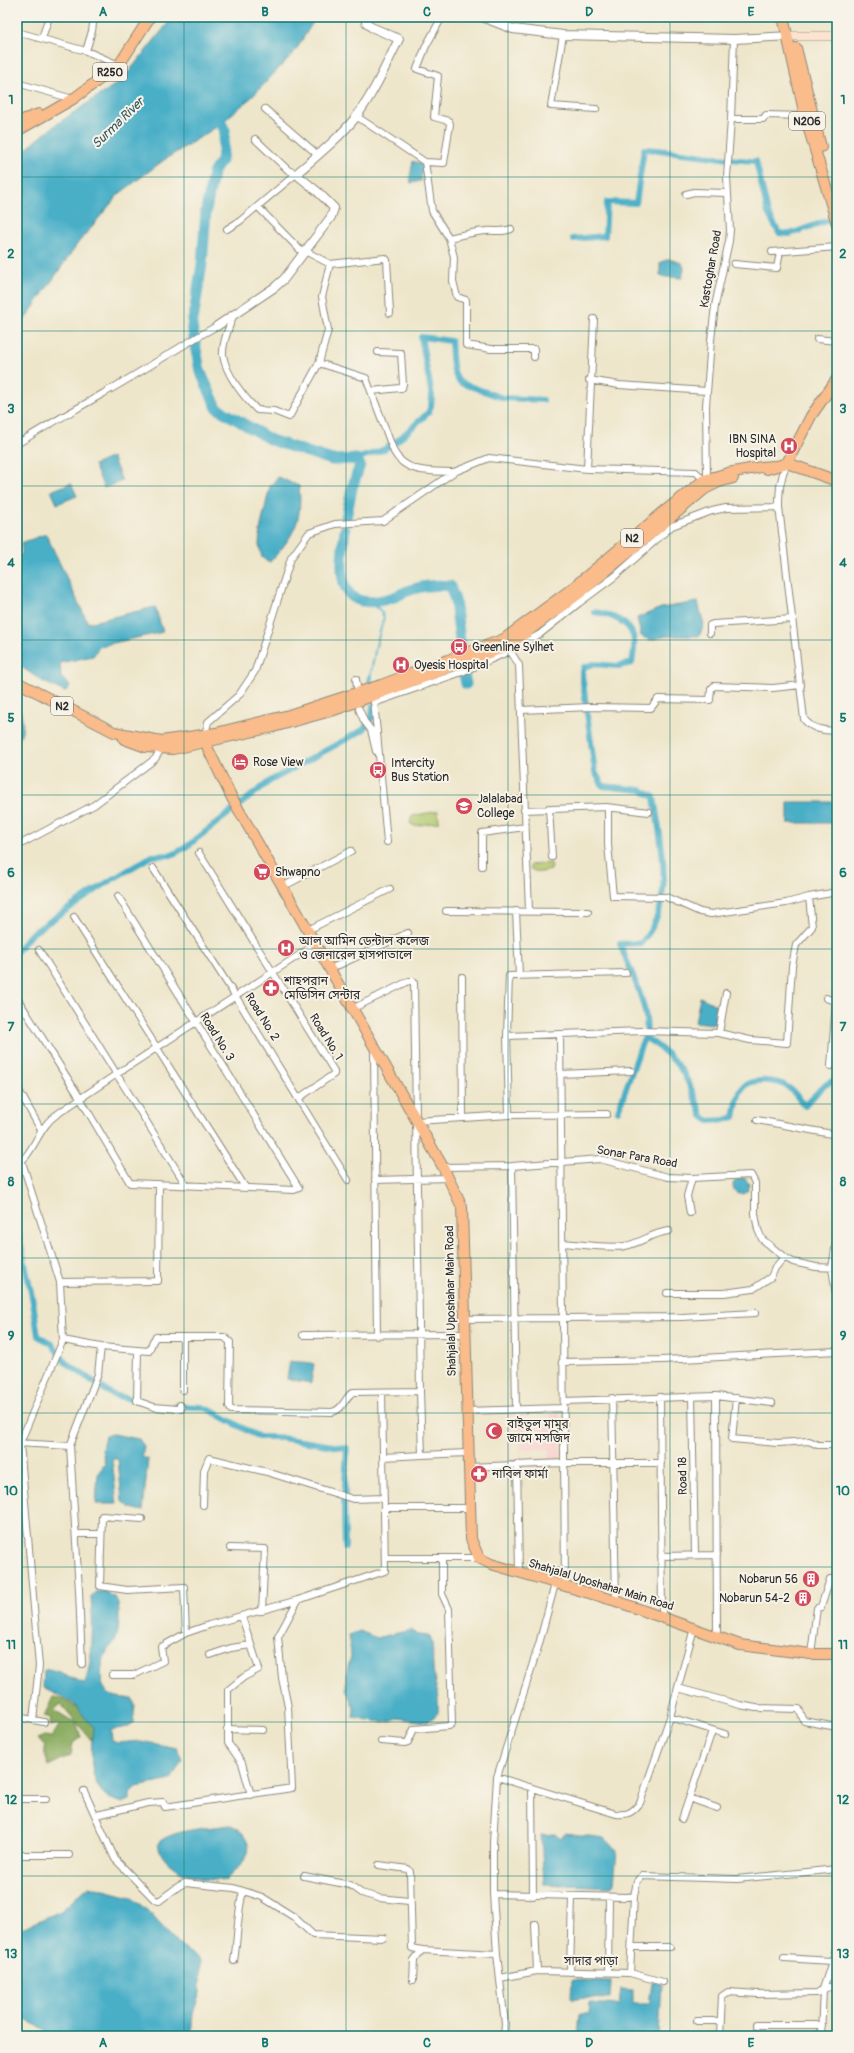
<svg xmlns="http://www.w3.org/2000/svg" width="854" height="2053" viewBox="0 0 854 2053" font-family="Pangolin,'Noto Sans Bengali',sans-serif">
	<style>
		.built { fill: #f7d0cc; fill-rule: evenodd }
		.green { fill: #b1c96f; stroke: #6e7a4d }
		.forest { fill: #8cad62; stroke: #5c6c46 }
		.water { fill: #48afc7; stroke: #3a6d79 }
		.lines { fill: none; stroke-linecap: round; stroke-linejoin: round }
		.stream { stroke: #48afc7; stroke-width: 2 }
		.canal { stroke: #48afc7; stroke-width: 6 }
		.river { stroke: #48afc7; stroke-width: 11 }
		.minor-casing { stroke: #8c887a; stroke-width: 8 }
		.tertiary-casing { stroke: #8c887a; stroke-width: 10 }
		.secondary-casing { stroke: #8c887a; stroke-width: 10 }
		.primary-casing { stroke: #8c887a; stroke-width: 12 }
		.trunk-casing { stroke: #8c887a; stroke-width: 12 }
		.minor { stroke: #fff; stroke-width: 6 }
		.tertiary { stroke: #fff; stroke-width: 8 }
		.secondary { stroke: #fde4d0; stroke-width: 9 }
		.primary { stroke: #f9bc8a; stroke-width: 10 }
		.trunk { stroke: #f9bc8a; stroke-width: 10 }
		.grid { fill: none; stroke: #0f766e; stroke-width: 1; stroke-opacity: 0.55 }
		.labels { text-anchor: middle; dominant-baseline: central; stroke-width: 4; stroke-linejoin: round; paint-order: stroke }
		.shield { fill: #f7f3e8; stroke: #686764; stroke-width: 1 }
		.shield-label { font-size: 11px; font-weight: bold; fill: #2b2b2b }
		.street-label { font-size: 12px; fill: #2b2b2b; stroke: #f7f3e8 }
		.poi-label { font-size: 12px; fill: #2b2b2b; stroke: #f7f3e8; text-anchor: start }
		.water-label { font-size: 13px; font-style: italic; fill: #355962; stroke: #f7f3e8 }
		.neatline { fill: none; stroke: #0f766e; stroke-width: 1.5 }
		.grid-label { font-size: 13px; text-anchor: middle; font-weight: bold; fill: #0f766e }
	</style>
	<rect width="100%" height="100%" fill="#f7f3e8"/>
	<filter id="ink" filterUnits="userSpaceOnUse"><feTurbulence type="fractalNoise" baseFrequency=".025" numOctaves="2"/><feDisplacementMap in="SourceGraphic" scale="8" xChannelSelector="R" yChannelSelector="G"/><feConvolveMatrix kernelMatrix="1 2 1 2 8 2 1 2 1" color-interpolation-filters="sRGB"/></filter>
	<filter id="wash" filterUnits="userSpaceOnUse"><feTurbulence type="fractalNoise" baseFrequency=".012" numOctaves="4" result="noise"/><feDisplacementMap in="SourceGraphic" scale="16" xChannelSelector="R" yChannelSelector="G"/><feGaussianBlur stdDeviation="0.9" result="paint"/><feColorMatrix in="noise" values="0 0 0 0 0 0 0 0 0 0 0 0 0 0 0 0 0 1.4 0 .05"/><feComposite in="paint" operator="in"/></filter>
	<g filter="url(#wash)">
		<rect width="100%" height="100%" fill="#eee6ca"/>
		<path class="built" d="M560 1413 561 1462H509L508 1414ZM552 1415V1423H515V1427H509V1416ZM519 1428V1435H523V1441H520V1458L511 1459 509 1429ZM549 1449V1459H521V1450Z"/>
		<path class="green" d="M438 811 439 822 414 826 410 823 412 816Z
			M551 863V870L542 872 530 870V865Z"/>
		<path class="forest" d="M53 1697C72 1700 82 1712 94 1727L92 1741 61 1704 54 1710 76 1723 81 1737 73 1743 71 1755 48 1766 45 1758V1747L38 1739 44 1736 52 1737 60 1724 49 1726 51 1718 44 1716Z"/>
		<path class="water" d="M173 17H316L296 50 253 96 218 126 164 160 119 194 78 243 17 331V157L54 126 122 80Z
			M413 161 424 165V173L421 174V181L411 183 410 177Z
			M669 259 682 263 684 268 682 278 666 277 660 275V263Z
			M112 457 122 481 104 488 94 465Z
			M278 477 299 486C303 523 293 536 270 562L262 558 259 545 260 530 270 486Z
			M71 483 77 496 57 504 51 491Z
			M46 534 88 623 155 607 163 632 100 646 93 656 60 663 61 677 70 686 65 692 42 681 17 664V557L22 554 21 543Z
			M698 602 704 625 699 636H667L650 640 641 636 637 618 661 608Z
			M17 705C23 713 26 733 17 740Z
			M788 802H837V823H788Z
			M700 997 716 1005 714 1024 695 1022Z
			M733 1186a8 8 0 1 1 16 0a8 8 0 1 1-16 0Z
			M290 1361C299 1363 306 1361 314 1364L311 1383 287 1379Z
			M113 1434 139 1439 144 1446 142 1457 148 1459 143 1511 131 1508 122 1501 118 1459H112L117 1504H96L98 1473 105 1464 102 1450 105 1435Z
			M104 1591C107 1593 112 1595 115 1597 121 1604 119 1627 117 1636 115 1643 110 1646 107 1651 101 1663 98 1681 107 1692 112 1699 125 1697 133 1699L135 1706 133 1723 127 1727 111 1730 112 1741 118 1743 141 1741 177 1748 182 1760 171 1780 136 1787 130 1793V1801L124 1803C119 1802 113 1800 109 1798 87 1784 91 1749 93 1727L73 1703 43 1688 44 1671 47 1669C61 1670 72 1680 85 1683 94 1654 93 1626 91 1597L95 1592Z
			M411 1630 418 1635 430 1636C434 1646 432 1656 433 1667 434 1683 440 1697 438 1713L428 1722 397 1718C384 1726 367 1719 353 1717L354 1708 346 1689V1675L351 1656 349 1635 360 1631 376 1638Z
			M230 1825C242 1828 254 1844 246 1857 242 1865 233 1872 227 1879 203 1884 160 1870 158 1843 172 1829 211 1828 230 1825Z
			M565 1833 604 1838 617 1851 614 1883 611 1887 544 1884 541 1835 555 1834 561 1839Z
			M89 1886 131 1897 148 1911 179 1945 200 1960V1993L193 2013 191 2036H51L42 2028 17 2016V1930L61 1911Z
			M572 1980 611 1981 610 1999 571 1998Z
			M652 1982 662 1984 659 2036H578L580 2014H589L590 2003 619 2005 621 1989 633 1990V2004H649Z"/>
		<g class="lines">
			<path class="stream" d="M368 601 380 610 384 617 376 646 370 678"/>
			<path class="canal" d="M573 239 605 236 607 202 636 203 644 149C682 151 718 160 756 161L768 213 779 233 790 234 829 220
				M356 459 383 450 397 441 428 413 431 406 432 396 421 337 451 341C453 355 450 373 461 383L503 398 543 400
				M594 612C609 614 633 622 634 641 635 648 633 656 632 663L618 666 593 664 584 667 582 675 595 772 603 786 641 790 654 797C661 846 677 903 641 943L620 944C628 966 658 1022 642 1043L618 1111
				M370 678V681
				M17 951 31 934 108 882 152 856 172 855 186 847 270 781 363 730 372 718 373 706
				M646 1038C681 1060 688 1078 702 1116L709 1121 725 1120 734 1117C736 1108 737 1098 741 1090 749 1076 779 1080 789 1088 795 1092 800 1101 805 1106 814 1097 824 1081 837 1080
				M17 1227 33 1302 38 1336 51 1343 66 1363 113 1395 141 1401
				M176 1406 202 1407 210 1410 259 1437H275L347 1448 344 1506 345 1547"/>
			<path class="river" d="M215 111 225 131 222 159 213 173 206 211 202 264 192 326 200 371 217 408 271 440 332 460 356 459 360 465 352 488 346 518
				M345 530C340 570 334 615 391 598 396 597 400 594 405 592 420 586 434 584 450 586L455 600 461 649
				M464 674 466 684"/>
		</g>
	</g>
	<g filter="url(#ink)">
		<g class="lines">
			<defs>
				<path id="minor" d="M17 22 18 17
					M17 32 86 51 119 65
					M563 35 551 106 596 109
					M42 38 49 17
					M86 51 92 31 94 17
					M17 83 73 99
					M265 109 318 155
					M356 116 425 162 432 211 449 238 454 257 453 281 457 297 466 300V345L491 349H534V357
					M731 119H763L766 115 805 116
					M425 162 444 163 450 124 449 121 434 117 438 76 417 69 426 46 442 17
					M686 194 694 192 727 193
					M258 207 303 253
					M227 229 240 221 296 174 288 170 255 139
					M449 238C461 235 473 232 486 231 495 230 502 233 511 229
					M305 251 330 264 322 297 328 330 319 363 366 378 394 452C406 474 432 471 454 472
					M772 252 837 247
					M330 264 385 258 387 260 390 313
					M734 264 777 268 780 252
					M233 316C229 328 222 342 223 355 226 375 244 397 257 410L274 411 289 417 319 363
					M817 339 837 341
					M589 380 619 385 707 391
					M372 391 400 388H402L403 384 401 353 378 352
					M17 444C45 426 75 410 104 393 142 372 178 347 217 326
					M787 463C780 478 779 491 779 507L804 719C810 728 827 733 837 729
					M587 469 594 319
					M707 478 706 406 711 340 715 306 729 241 730 230 727 177 731 119 734 39
					M710 633V625L713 624 793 619
					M509 649 519 665 529 910
					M356 679 357 687
					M374 700 387 842
					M374 703 462 672 510 651 540 634 579 603 614 577 672 526 712 511 726 508 779 507
					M359 709 364 721 371 730 376 751
					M521 710 591 707 651 708 658 699 710 700 711 689 714 686 773 688 801 685
					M205 735 208 722 239 695 255 671 291 558 309 533 335 524 383 521 454 472 489 458 587 469 696 472 704 480
					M549 808 552 857
					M608 808V845L613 896 666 897 700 912 711 914 786 903 809 897
					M524 810 606 807 649 812
					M17 846 94 805 155 759 161 749V746
					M199 853 334 1071V1074L299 1098
					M482 866V833L525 827
					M153 868 236 997 348 1180
					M284 886 351 851
					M446 911 588 912
					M516 911 519 976
					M74 917 245 1187
					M308 930 390 889
					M39 950 186 1185
					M330 969 408 933
					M462 977 463 1118
					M17 998 80 1098 130 1183 294 1190 299 1188 118 896
					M826 998 837 1002
					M352 1009 409 981H413L414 983 420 1391
					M719 1033 726 993
					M560 1035 563 1318 682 1317 755 1313
					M507 1036 642 1031 719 1033 750 1040 787 1043 792 966 796 945 812 927 809 897 837 892
					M374 1050 377 1336
					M831 1066 836 1002
					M560 1074 631 1071
					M17 1087 41 1130
					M509 1115 507 1036 509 976 626 973
					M757 1120 837 1135
					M417 1121 509 1115 607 1114
					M22 1162 60 1282 63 1340 20 1443 39 1666 33 1720
					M17 1163C32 1158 38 1127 56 1115 142 1056 229 1001 316 944
					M512 1166 516 1409
					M443 1167 512 1166 600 1159 668 1177 692 1178 751 1175 755 1183V1214L758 1230 762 1239 784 1257 793 1262 816 1267 837 1268
					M375 1180 449 1178
					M690 1213 687 1196 692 1178
					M837 1237 832 1268 837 1300
					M562 1243C579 1244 609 1249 625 1246 641 1243 652 1233 669 1231
					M60 1282 158 1281 159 1184
					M667 1293H724L753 1289 771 1277 775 1268 784 1257
					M464 1319 563 1318 565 1587
					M303 1335 464 1334
					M63 1340 101 1347
					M138 1350 137 1401 154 1407 178 1409H181L180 1405
					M562 1362 662 1360 837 1351
					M183 1390V1337
					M716 1396 717 1636
					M660 1397 662 1617
					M692 1397 695 1554
					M612 1398 616 1601
					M736 1398 732 1439 778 1443 809 1441 818 1445H837
					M564 1401 716 1396 772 1403
					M466 1411 564 1408
					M17 1443 70 1446 98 1374 101 1347 149 1351 153 1341 156 1337H224L230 1342 229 1406 231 1410 332 1412C343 1410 345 1397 353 1392L420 1391 422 1455 467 1453
					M70 1446 79 1590 82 1664
					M383 1457 422 1455
					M517 1464 519 1573
					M468 1467 564 1463H661
					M203 1505 204 1470 209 1458 267 1472 353 1499 384 1498
					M385 1508H469
					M142 1519 102 1516 100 1586 127 1590 184 1587 186 1633
					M76 1534H100
					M230 1548 265 1549 262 1611
					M661 1556 717 1555
					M386 1558H479
					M242 1617 259 1669 244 1677 228 1690V1743L242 1763 251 1795
					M811 1654 817 1608 821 1607 830 1579H837
					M210 1655 231 1648 251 1645
					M112 1675H134L163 1661 161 1647 186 1633 209 1625 298 1600 385 1571 382 1392
					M678 1688 740 1705 756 1708 799 1709 804 1721 837 1727
					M17 1717 44 1722
					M670 1717 725 1734
					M227 1729 263 1730
					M381 1741 405 1743 408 1742 414 1729 449 1726 452 1724 449 1609 442 1594V1558
					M497 1777 616 1814C628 1815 632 1813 640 1803L670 1717 694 1628
					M532 1788 533 1896
					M84 1791 115 1859 155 1900 159 1901 179 1886 185 1883 234 1888 262 1897 294 1917 313 1935 383 1938
					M689 1798 717 1808
					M17 1799H46
					M97 1815 148 1803 163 1802 165 1807 292 1788 288 1707 282 1678 278 1637 298 1600
					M682 1819 712 1731
					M17 1855H69
					M379 1865 408 1869 410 1872 412 1948 422 1950 497 1954
					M304 1876 350 1885 361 1893 379 1898 409 1901
					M493 1894 626 1897 634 1896 637 1881 642 1876 737 1879 837 1869
					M535 1924 537 1971
					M632 1947H670
					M784 1958 831 1961
					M234 1961C238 1937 237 1914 243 1891
					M570 1972 572 1896
					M608 1972 609 1897
					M630 1973 663 1982
					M500 1978 537 1971 630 1973 634 1896
					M413 1980 414 1960 422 1950
					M697 2021H721
					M757 2025H822
					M504 2036 505 2024 497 1954 493 1894V1843L497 1777 539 1644 555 1584
					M720 2036 722 1996 728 1992 758 1994 817 1993 823 1989 837 1985
					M821 2036 823 1989 837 1946"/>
				<path id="tertiary" d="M482 17 513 29 563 35 734 39 792 36
					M217 326 275 287 284 279 331 217 334 208 318 192 296 174C317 156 339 138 356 117 374 93 386 65 399 39L371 27 366 22 367 17"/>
				<path id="secondary" d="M793 36H837"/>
				<path id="primary" d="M17 122 39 114
					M17 131 73 99 119 65 150 17
					M787 463 811 416 837 379
					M205 735 208 749 232 798 443 1167 462 1207 471 1539 479 1558 491 1564 616 1601 740 1645 811 1654H837"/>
				<path id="trunk" d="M783 17 805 116 837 224
					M796 48 821 147
					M767 469 787 463 837 481
					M17 682 114 732 161 741 216 733 289 715 381 685 504 639 570 590 661 514 704 480 728 473 761 467 773 466
					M124 739 146 747 173 749 273 727 334 710 508 646 580 593 705 489 719 482 733 478"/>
			</defs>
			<use href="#minor" class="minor-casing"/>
			<use href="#tertiary" class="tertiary-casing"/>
			<use href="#secondary" class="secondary-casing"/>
			<use href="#primary" class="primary-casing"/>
			<use href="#trunk" class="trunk-casing"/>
			<use href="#minor" class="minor"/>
			<use href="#tertiary" class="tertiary"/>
			<use href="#secondary" class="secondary"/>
			<use href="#primary" class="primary"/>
			<use href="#trunk" class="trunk"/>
		</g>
	</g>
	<path class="grid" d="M184 17V2036M346 17V2036M508 17V2036M670 17V2036M17 177H837M17 331H837M17 486H837M17 640H837M17 795H837M17 949H837M17 1104H837M17 1258H837M17 1413H837M17 1567H837M17 1722H837M17 1876H837"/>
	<defs>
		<symbol id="hospital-disc" viewBox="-11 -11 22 22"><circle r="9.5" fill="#d1495b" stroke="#f7f3e8"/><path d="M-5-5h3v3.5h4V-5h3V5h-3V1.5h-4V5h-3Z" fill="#fff"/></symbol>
		<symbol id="bus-disc" viewBox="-11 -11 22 22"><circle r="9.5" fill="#d1495b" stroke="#f7f3e8"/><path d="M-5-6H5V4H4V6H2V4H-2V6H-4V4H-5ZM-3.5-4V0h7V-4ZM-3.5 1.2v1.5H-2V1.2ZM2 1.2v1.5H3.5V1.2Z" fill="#fff"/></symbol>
		<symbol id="hotel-disc" viewBox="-11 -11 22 22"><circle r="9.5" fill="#d1495b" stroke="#f7f3e8"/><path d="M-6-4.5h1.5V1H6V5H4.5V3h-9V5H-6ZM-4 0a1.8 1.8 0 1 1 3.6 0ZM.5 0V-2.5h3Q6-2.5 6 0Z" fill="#fff"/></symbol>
		<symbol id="university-disc" viewBox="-11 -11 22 22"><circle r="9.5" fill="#d1495b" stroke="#f7f3e8"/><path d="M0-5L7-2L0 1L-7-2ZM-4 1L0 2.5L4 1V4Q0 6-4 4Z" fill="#fff"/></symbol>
		<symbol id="supermarket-disc" viewBox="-11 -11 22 22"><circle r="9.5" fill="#d1495b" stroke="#f7f3e8"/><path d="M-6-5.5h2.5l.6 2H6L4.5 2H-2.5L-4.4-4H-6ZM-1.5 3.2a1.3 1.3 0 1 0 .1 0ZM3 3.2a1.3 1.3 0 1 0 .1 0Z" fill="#fff"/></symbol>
		<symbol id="pharmacy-disc" viewBox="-11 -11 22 22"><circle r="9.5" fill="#d1495b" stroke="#f7f3e8"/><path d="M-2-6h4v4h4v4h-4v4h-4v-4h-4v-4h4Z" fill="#fff"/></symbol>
		<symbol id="mosque-disc" viewBox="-11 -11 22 22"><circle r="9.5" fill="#d1495b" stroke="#f7f3e8"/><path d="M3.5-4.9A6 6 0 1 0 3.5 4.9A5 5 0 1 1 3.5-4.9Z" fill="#fff"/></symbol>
		<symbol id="building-disc" viewBox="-11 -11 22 22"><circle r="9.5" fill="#d1495b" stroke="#f7f3e8"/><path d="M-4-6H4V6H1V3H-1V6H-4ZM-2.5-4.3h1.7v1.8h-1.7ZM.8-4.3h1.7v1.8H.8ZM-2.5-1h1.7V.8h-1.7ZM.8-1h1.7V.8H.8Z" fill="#fff"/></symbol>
	</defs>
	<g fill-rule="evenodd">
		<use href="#hospital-disc" x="779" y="436" width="20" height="20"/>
		<use href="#bus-disc" x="449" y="637" width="20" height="20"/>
		<use href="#hospital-disc" x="391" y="655" width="20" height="20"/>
		<use href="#hotel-disc" x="230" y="752" width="20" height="20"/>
		<use href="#bus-disc" x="368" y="760" width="20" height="20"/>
		<use href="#university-disc" x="454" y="796" width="20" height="20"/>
		<use href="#supermarket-disc" x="252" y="862" width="20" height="20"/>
		<use href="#hospital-disc" x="276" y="938" width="20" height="20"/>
		<use href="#pharmacy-disc" x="261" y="978" width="20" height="20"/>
		<use href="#mosque-disc" x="484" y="1421" width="20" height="20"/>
		<use href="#pharmacy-disc" x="469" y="1464" width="20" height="20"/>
		<use href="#building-disc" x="801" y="1569" width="20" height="20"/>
		<use href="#building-disc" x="793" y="1588" width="20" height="20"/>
	</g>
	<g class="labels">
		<g class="shield">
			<rect x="93" y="63" width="34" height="18" rx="3"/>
			<rect x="789" y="112" width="36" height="18" rx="3"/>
			<rect x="621" y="529" width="22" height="18" rx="3"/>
			<rect x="51" y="697" width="22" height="18" rx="3"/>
		</g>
		<g class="shield-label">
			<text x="110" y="72">R250</text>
			<text x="807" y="121">N206</text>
			<text x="632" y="538">N2</text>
			<text x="62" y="706">N2</text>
		</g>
		<g class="street-label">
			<text transform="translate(711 269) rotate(-80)">Kastoghar Road</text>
			<text transform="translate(262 1017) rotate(58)">Road No. 2</text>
			<text transform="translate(217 1037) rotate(58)">Road No. 3</text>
			<text transform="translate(326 1037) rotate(58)">Road No. 1</text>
			<text transform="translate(637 1157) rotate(10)">Sonar Para Road</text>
			<text transform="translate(451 1301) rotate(-91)">Shahjalal Uposhahar Main Road</text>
			<text transform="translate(683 1476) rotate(-91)">Road 18</text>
			<text transform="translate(601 1585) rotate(17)">Shahjalal Uposhahar Main Road</text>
			<text x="591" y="1961">সাদার পাড়া</text>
		</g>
		<g class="poi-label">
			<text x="776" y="439" text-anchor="end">IBN SINA<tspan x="776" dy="14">Hospital</tspan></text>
			<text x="472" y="647">Greenline Sylhet</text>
			<text x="414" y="665">Oyesis Hospital</text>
			<text x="253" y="762">Rose View</text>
			<text x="391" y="763">Intercity<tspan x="391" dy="14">Bus Station</tspan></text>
			<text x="477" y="799">Jalalabad<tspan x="477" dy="14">College</tspan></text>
			<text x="275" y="872">Shwapno</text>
			<text x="299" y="941">আল আমিন ডেন্টাল কলেজ<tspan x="299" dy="14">ও জেনারেল হাসপাতালে</tspan></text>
			<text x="284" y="981">শাহপরান<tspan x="284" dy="14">মেডিসিন সেন্টার</tspan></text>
			<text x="507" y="1424">বাইতুল মামুর<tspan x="507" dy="14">জামে মসজিদ</tspan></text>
			<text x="492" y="1474">নাবিল ফার্মা</text>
			<text x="798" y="1579" text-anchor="end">Nobarun 56</text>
			<text x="790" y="1598" text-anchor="end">Nobarun 54-2</text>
		</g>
		<g class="water-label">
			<text transform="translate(118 123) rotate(-44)">Surma River</text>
		</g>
	</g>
	<rect width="854" height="2053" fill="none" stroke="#f7f3e8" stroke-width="44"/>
	<rect x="22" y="22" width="810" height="2009" class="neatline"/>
	<g class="grid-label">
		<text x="103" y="16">A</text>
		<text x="265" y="16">B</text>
		<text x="427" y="16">C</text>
		<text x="589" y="16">D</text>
		<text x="751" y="16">E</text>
		<text x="11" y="104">1</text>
		<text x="843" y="104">1</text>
		<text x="11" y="258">2</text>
		<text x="843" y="258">2</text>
		<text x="11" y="413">3</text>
		<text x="843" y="413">3</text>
		<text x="11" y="567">4</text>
		<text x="843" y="567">4</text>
		<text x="11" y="722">5</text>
		<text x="843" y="722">5</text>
		<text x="11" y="877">6</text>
		<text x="843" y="877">6</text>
		<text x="11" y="1031">7</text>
		<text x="843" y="1031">7</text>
		<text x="11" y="1186">8</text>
		<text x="843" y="1186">8</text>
		<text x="11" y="1340">9</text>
		<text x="843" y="1340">9</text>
		<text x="11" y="1495">10</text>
		<text x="843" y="1495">10</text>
		<text x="11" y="1649">11</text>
		<text x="843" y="1649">11</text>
		<text x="11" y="1804">12</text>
		<text x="843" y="1804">12</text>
		<text x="11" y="1958">13</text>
		<text x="843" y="1958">13</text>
		<text x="103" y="2047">A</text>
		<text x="265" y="2047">B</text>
		<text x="427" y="2047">C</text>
		<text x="589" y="2047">D</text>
		<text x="751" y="2047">E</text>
	</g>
</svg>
